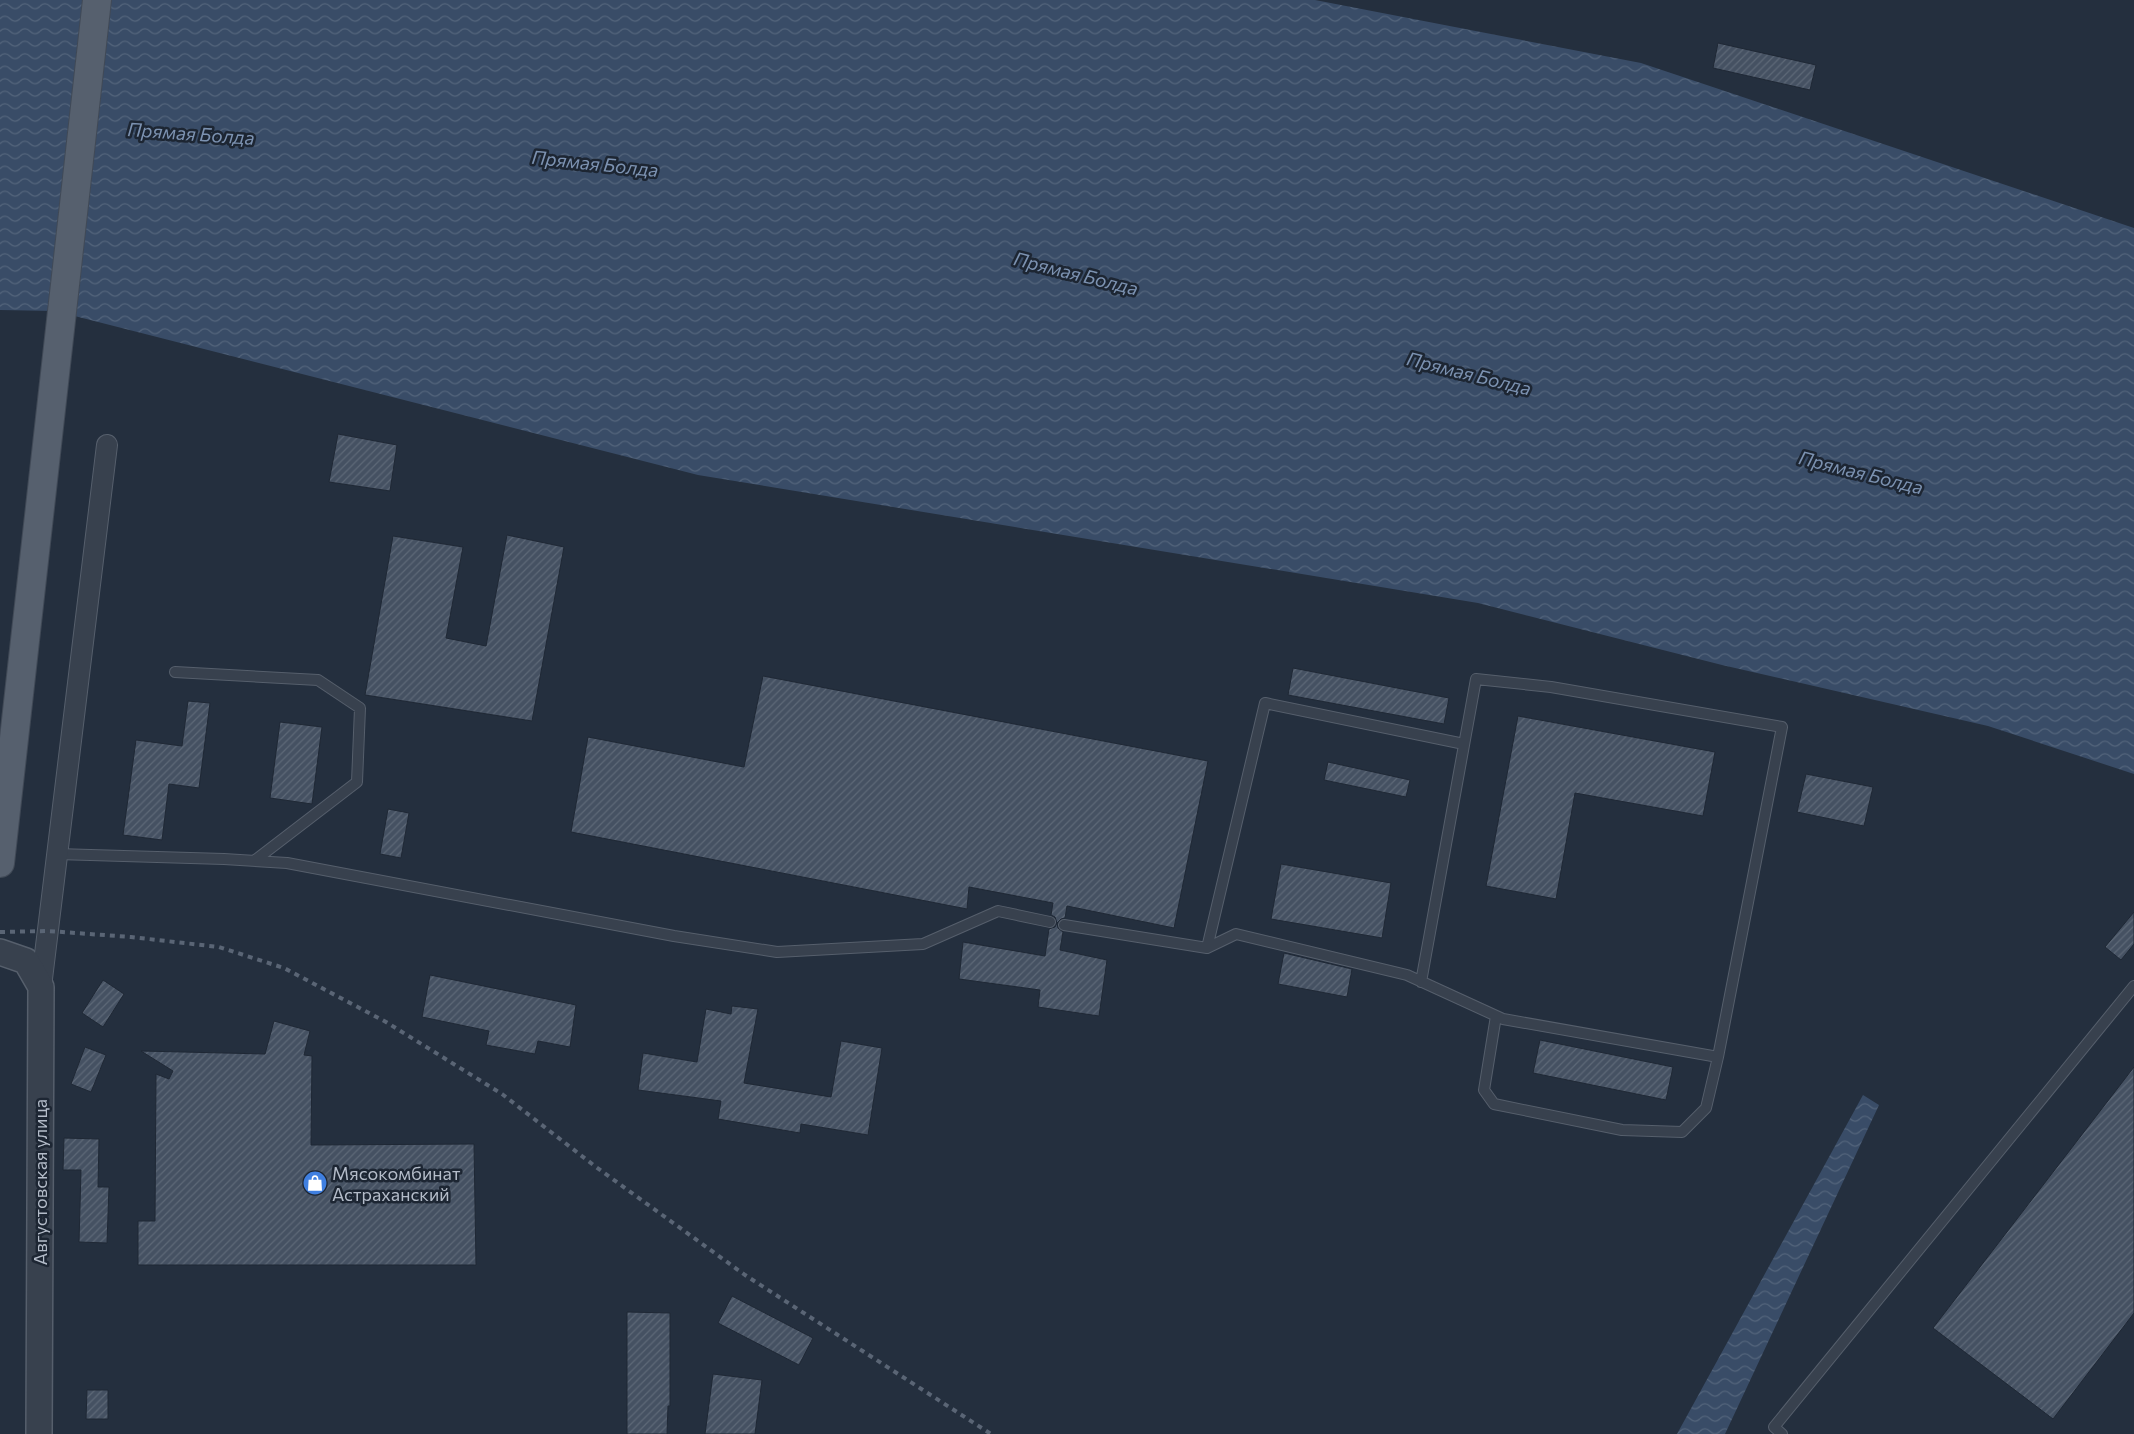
<svg xmlns="http://www.w3.org/2000/svg" width="2134" height="1434" viewBox="0 0 2134 1434" font-family="Commissioner,sans-serif">
	<style>
		.water { fill: url(#water-waves) }
		.building { fill: url(#building-hatch); stroke: #1f2835 }
		.lines { fill: none; stroke-linecap: round; stroke-linejoin: round }
		.service-casing { stroke: #565f6c; stroke-width: 12 }
		.minor-casing { stroke: #565f6c; stroke-width: 22 }
		.tertiary-casing { stroke: #565f6c; stroke-width: 28 }
		.primary-casing { stroke: #414a57; stroke-width: 30 }
		.service { stroke: #38414e; stroke-width: 10 }
		.minor { stroke: #38414e; stroke-width: 20 }
		.tertiary { stroke: #38414e; stroke-width: 25 }
		.primary { stroke: #56606e; stroke-width: 28 }
		.rail { stroke: #5a6575; stroke-width: 4; stroke-dasharray: 5 5; stroke-linecap: butt }
		.labels { text-anchor: middle; dominant-baseline: central; stroke-width: 5; stroke-linejoin: round; paint-order: stroke }
		.poi-label { font-size: 18px; fill: #b4bcc9; stroke: #1d2633; text-anchor: start }
		.street-label { font-size: 18px; fill: #b4bcc9; stroke: #1d2633 }
		.water-label { font-size: 19px; font-style: italic; fill: #7c92b1; stroke: #1d2633 }
	</style>
	<defs>
		<pattern id="water-waves" width="16" height="10" patternUnits="userSpaceOnUse" patternTransform="scale(1.25)"><rect width="16" height="10" fill="#394c67"/><path d="M0 5q4-4 8 0t8 0" fill="none" stroke="#53647b"/></pattern>
		<pattern id="building-hatch" width="6" height="6" patternUnits="userSpaceOnUse" patternTransform="scale(1.25)"><rect width="6" height="6" fill="#455162"/><path d="M-1 1l2-2M0 6l6-6M5 7l2-2" fill="none" stroke="#5d6877"/></pattern>
	</defs>
	<rect width="100%" height="100%" fill="#242f3e"/>
	<path class="water" d="M0 0H1315L1641 63 2134 228V774L1988 726 1722 665 1478 603 698 475 55 311 0 310Z
		M1863 1095 1879 1105 1725 1434H1677Z"/>
	<path class="building" d="M1718 43 1816 65 1810 90 1713 68Z
		M338 434 397 445 390 491 329 482Z
		M507 535 564 547 532 721 365 695 393 536 463 547 446 638 486 646Z
		M1293 668 1449 698 1444 724 1288 695Z
		M763 676 1208 761 1174 928 1067 906 1065 918 1061 919 1057 923 1058 928 1063 932 1060 950 1107 960 1099 1016 1038 1007 1040 990 959 979 963 942 1045 956 1049 929 1055 927 1057 923 1055 917 1051 915 1053 903 969 887 967 909 571 832 588 737 744 767Z
		M188 701 210 703 199 788 169 784 162 840 123 835 136 740 182 746Z
		M1518 716 1715 752 1703 816 1575 793 1556 899 1486 886Z
		M280 722 322 727 312 804 270 798Z
		M1328 762 1410 780 1406 797 1324 780Z
		M1806 774 1873 787 1864 826 1797 812Z
		M388 809 409 813 401 858 380 854Z
		M1281 864 1391 883 1382 938 1271 919Z
		M2134 912V944L2121 960 2105 947Z
		M1284 953 1352 969 1347 997 1278 984Z
		M430 975 576 1005 570 1047 538 1041 535 1054 486 1045 489 1031 422 1017Z
		M103 980 124 994 103 1027 82 1013Z
		M732 1006 758 1009 744 1083 831 1097 841 1041 882 1048 868 1135 801 1124 800 1133 718 1119 721 1101 638 1090 643 1053 697 1062 706 1009 731 1014Z
		M274 1021 310 1031 304 1055 312 1056 311 1145 474 1144 476 1265H138V1221H155L156 1074 169 1079 173 1071 141 1051 265 1054Z
		M1540 1040 1673 1067 1666 1100 1533 1073Z
		M85 1047 106 1055 91 1092 71 1084Z
		M2134 1067V1313L2053 1419 1933 1328Z
		M64 1138 99 1139 98 1187H109L107 1243 79 1242 81 1170H63Z
		M732 1296 813 1338 799 1365 718 1323Z
		M627 1312 670 1313V1406H668L667 1434H627Z
		M713 1374 762 1380 755 1434H705Z
		M87 1390H108V1419H86Z"/>
	<g class="lines">
		<defs>
			<path id="service" d="M175 672 318 680 360 708 357 782 254 861
				M57 854 224 859 287 863 674 936 777 952 923 944 998 911 1050 922
				M1064 925 1207 948 1236 934 1407 975 1503 1019 1718 1057 1782 727 1551 687 1476 679 1421 982
				M1207 948 1265 703 1464 744
				M1496 1016 1484 1090 1494 1104 1622 1130 1682 1132 1706 1108 1718 1057
				M1782 1434 1774 1427 2134 986"/>
			<path id="minor" d="M41 987 107 445"/>
			<path id="tertiary" d="M0 952 26 961 41 987 39 1434"/>
			<path id="primary" d="M0 863 97 0"/>
		</defs>
		<use href="#service" class="service-casing"/>
		<use href="#minor" class="minor-casing"/>
		<use href="#tertiary" class="tertiary-casing"/>
		<use href="#primary" class="primary-casing"/>
		<use href="#service" class="service"/>
		<use href="#minor" class="minor"/>
		<use href="#tertiary" class="tertiary"/>
		<use href="#primary" class="primary"/>
		<path class="rail" d="M0 932 48 931 131 937 219 947 284 968 386 1022 502 1094 596 1167 745 1275 991 1434"/>
	</g>
	<defs>
		<symbol id="shop-disc" viewBox="-11 -11 22 22"><circle r="9.5" fill="#3f7fe0" stroke="#1d2633"/><path d="M-5-2.5h2.3a2.7 3.5 0 0 1 5.4 0H5L5.5 6h-11ZM-1.5-2.5h3a1.5 2.3 0 0 0-3 0Z" fill="#fff"/></symbol>
	</defs>
	<g fill-rule="evenodd">
		<use href="#shop-disc" x="301" y="1169" width="28" height="28"/>
	</g>
	<g class="labels">
		<g class="poi-label">
			<text x="332" y="1173">Мясокомбинат<tspan x="332" dy="21">Астраханский</tspan></text>
		</g>
		<g class="street-label">
			<text transform="translate(40 1182) rotate(-90)">Августовская улица</text>
		</g>
		<g class="water-label">
			<text transform="translate(191 133) rotate(4)">Прямая Болда</text>
			<text transform="translate(595 163) rotate(6)">Прямая Болда</text>
			<text transform="translate(1076 273) rotate(14)">Прямая Болда</text>
			<text transform="translate(1469 373) rotate(14)">Прямая Болда</text>
			<text transform="translate(1861 472) rotate(14)">Прямая Болда</text>
		</g>
	</g>
</svg>
